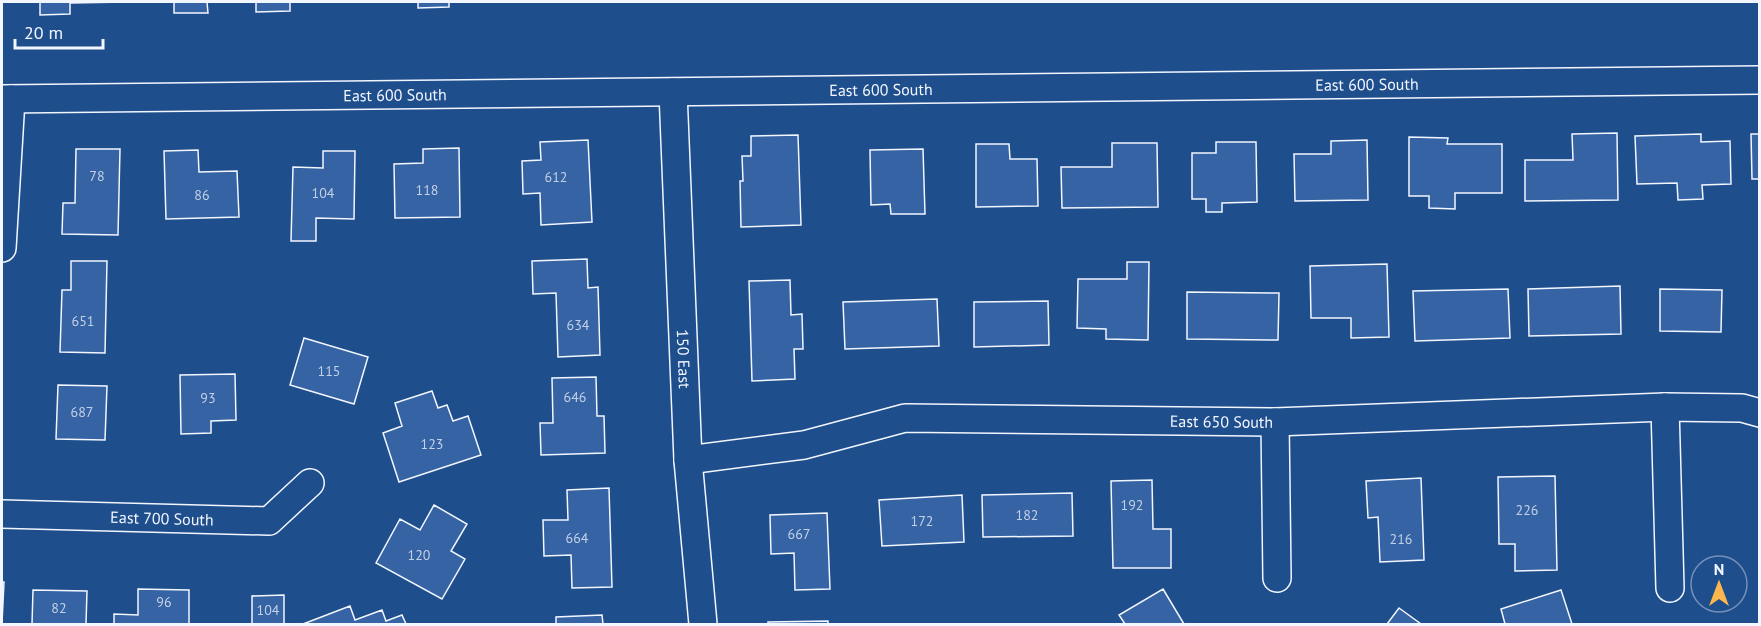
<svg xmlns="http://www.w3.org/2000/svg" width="1761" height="626" viewBox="0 0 1761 626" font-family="'PT Sans',sans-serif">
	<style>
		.building { fill: #3563a3; stroke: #f2f6ff; stroke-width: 1.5 }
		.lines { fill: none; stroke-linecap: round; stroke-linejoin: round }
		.minor-casing { stroke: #f2f6ff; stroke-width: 30 }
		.minor { stroke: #1f4e8c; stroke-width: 27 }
		.labels { text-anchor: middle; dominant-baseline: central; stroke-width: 4.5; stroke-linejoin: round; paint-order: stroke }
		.number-label { font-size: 14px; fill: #c3d1e8 }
		.street-label { font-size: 16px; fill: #f2f6ff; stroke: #1f4e8c }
	</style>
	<rect width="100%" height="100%" fill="#1f4e8c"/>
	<path class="building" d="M40 2H125L70 3V14L40 15Z
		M174 2H207L208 13H174Z
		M256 2H290V11L256 12Z
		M418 2H449V7L418 8Z
		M1617 133 1618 200 1525 201V160H1573L1572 134Z
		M1701 134V142L1730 141 1731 184 1702 185 1703 199 1678 200 1677 183 1637 184 1635 136Z
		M1751 134H1760V179H1752Z
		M798 135 801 225 741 227 740 181H743L742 156H751V136Z
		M1409 137 1448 138 1447 144H1502V193H1455V209L1429 208V196H1409Z
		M588 140 592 222 541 225 540 193 523 194 522 161 541 160 540 142Z
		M1367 140 1368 200 1295 201 1294 154H1331V141Z
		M1216 142H1256L1257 202 1222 203V212H1206V199H1192V153H1216Z
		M1112 143H1157L1158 207 1062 208 1061 167H1112Z
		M976 144H1009L1010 159H1037L1038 206 976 207Z
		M459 148 460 217 395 218 394 164 423 163V149Z
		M76 149H120L118 235 62 234 63 203H75Z
		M923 149 925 214H891L890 204 871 205 870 150Z
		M198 150 199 172 237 171 239 217 166 219 164 151Z
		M323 151H355L354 219 316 218V241H291L293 167 323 168Z
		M587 259 588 288 598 287 600 355 558 357 556 293 533 294 532 261Z
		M71 261H107L105 353 60 352 62 290H71Z
		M1127 262H1149L1148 340 1106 339V329L1077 328 1078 279H1127Z
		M1387 264 1389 337 1351 338V318H1311L1310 266Z
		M790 280 791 315 802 314 803 349H794L795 379 752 381 749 281Z
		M1620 286 1621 334 1529 336 1528 289Z
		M1508 289 1510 338 1415 341 1413 291Z
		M1660 289 1722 290 1721 332 1660 331Z
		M1187 292 1279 293 1278 340 1187 339Z
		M937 299 939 346 845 349 843 302Z
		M1048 301 1049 345 974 347V302Z
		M304 338 368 357 354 404 290 385Z
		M235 374 236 420 211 421V433L181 434 180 375Z
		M596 377 597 416H604L605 453 541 455 540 423H553L552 378Z
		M58 385 107 386 105 440 56 439Z
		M432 391 438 408 447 405 453 421 468 416 481 455 399 482 383 433 402 426 395 403Z
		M1555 476 1557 570 1515 571V544H1499L1498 477Z
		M1421 478 1424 560 1380 562 1378 517 1368 518 1366 481Z
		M1152 480 1153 529H1171V568H1113L1111 481Z
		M609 488 612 587 572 588 571 555 544 556 543 520H568L567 490Z
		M1072 493 1073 536 983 537 982 495Z
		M962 495 964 542 882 546 879 500Z
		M434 505 467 524 451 551 465 559 442 599 376 563 400 519 420 530Z
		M827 513 830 589 795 590 794 553 771 554 770 515Z
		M2 582H4L2 623Z
		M138 589 189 590V624H114V614L138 615Z
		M1163 589 1184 624H1125L1119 615Z
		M33 590 87 591 86 624H32Z
		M1561 590 1572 624H1505L1501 609Z
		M284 595V624H252V596Z
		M350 606 355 620 382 610 386 621 402 615 406 624H303Z
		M1399 608 1421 624H1387Z
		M602 615 603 624H556V617Z
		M828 621V624H768V622Z"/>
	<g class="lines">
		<defs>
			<g id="minor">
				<path id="s1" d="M673 92 688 460 703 624"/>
				<path id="s2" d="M2 99 1760 80"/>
				<path d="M2 248 11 99"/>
				<path d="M1665 407 1670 588"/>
				<path d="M1275 422 1277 578"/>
				<path id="s3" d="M688 460 804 445 905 418 1275 422 1665 407 1742 408 1760 413"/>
				<path id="s4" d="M2 514 269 521 310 483"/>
			</g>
		</defs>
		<use href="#minor" class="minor-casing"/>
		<use href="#minor" class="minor"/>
	</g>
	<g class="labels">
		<g class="number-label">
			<text x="97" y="176">78</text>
			<text x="556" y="177">612</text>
			<text x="427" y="190">118</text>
			<text x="323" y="193">104</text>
			<text x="202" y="195">86</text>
			<text x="83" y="321">651</text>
			<text x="578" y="325">634</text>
			<text x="329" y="371">115</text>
			<text x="575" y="397">646</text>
			<text x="208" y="398">93</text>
			<text x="82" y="412">687</text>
			<text x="432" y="444">123</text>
			<text x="1132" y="505">192</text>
			<text x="1527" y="510">226</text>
			<text x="1027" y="515">182</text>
			<text x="922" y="521">172</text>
			<text x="799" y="534">667</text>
			<text x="577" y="538">664</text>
			<text x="1401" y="539">216</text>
			<text x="419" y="555">120</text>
			<text x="164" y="602">96</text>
			<text x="59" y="608">82</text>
			<text x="268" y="610">104</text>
		</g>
		<g class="street-label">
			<text stroke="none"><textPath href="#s2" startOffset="1365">East 600 South</textPath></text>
			<text stroke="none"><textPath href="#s2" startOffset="879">East 600 South</textPath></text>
			<text stroke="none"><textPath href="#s2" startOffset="393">East 600 South</textPath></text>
			<text stroke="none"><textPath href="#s1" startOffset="267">150 East</textPath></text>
			<text stroke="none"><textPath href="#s3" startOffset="538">East 650 South</textPath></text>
			<text stroke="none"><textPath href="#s4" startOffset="160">East 700 South</textPath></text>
		</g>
	</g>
	<rect width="1761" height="626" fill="none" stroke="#f2f6ff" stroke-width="6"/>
	<g transform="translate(1719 584)"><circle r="28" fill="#1f4e8c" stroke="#7391ba" stroke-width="1.5"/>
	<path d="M0-4.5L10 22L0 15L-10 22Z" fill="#ffb74d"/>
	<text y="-9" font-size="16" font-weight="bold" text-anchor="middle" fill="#f2f6ff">N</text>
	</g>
	<path d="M15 39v9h88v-9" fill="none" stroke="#f2f6ff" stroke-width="3"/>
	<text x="24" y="39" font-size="18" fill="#f2f6ff" stroke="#1f4e8c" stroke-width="4.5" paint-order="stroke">20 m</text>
</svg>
